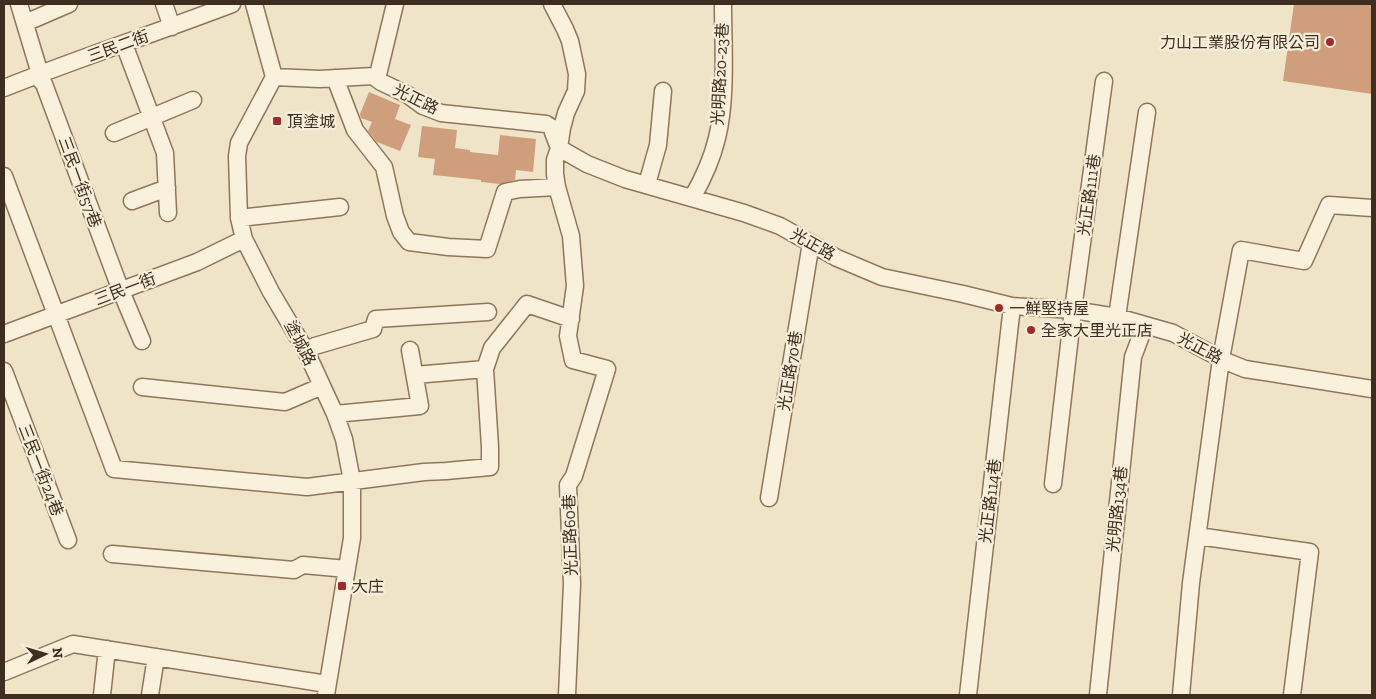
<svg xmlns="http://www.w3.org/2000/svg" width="1376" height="699" viewBox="0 0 1376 699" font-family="'Zilla Slab','Noto Sans TC',serif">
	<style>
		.building { fill: #cf9f7d }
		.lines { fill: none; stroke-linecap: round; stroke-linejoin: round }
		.minor-casing { stroke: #8d765c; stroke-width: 19 }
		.minor { stroke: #faf1dc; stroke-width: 16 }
		.poi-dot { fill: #9e2a2b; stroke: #f7eed8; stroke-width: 2 }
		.labels { text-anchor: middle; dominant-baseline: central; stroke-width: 4.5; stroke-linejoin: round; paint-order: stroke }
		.poi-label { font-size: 16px; fill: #3d2e20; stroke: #f7eed8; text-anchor: start }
		.street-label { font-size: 16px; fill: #3d2e20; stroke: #f7eed8 }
	</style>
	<rect width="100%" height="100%" fill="#f0e4c8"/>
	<path class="building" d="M1294 4H1372V94L1283 81Z
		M369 92 400 105 395 119 411 125 400 151 377 142 368 131 372 122 361 118 360 114Z
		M422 126 457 130 455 148 470 150V152L498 155 500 135 536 139 533 172 516 170 515 180 500 184 481 182V180L433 175 435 159 418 157Z"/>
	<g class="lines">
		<defs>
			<path id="minor" d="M19 4 40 74
				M164 4 172 27
				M254 4 274 77 239 143 237 156 239 218 244 239 271 292 306 351 335 414 344 439 352 481V538L326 695
				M552 4 565 29 570 41 577 74 576 91 566 113 562 128 559 148 555 160V174L557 187 571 236 575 286 568 336 573 360 607 369 574 476 568 485 572 584 567 695
				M25 23 69 4
				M124 44 165 153 168 213
				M36 75 44 84 121 291 142 341
				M274 77 320 79 373 76 381 82 408 95 423 106 441 113 546 124 551 127 559 148 587 164 625 179 744 213 780 226 837 258 882 277 963 294 1012 306 1073 310 1117 317 1173 333 1225 361 1245 369 1372 389
				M335 78 355 130 384 167 395 216 401 232 409 242 448 247 487 249 505 192 520 189 557 187
				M377 79 395 4
				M4 88C79 58 156 33 232 4
				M114 133 193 100
				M4 176 114 469 307 487 424 472 446 471 490 467V447L485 369 492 348 527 304 571 319
				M647 184 658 145 663 91
				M692 198C703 179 712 159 717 138 727 98 723 45 723 4
				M132 201 167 188
				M239 218 340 207
				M1117 317 1147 112
				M4 334 197 262 244 239
				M306 351 315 346 373 329 376 319 488 312
				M4 371 68 540
				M415 375 485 369
				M142 387 285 402 322 386
				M335 414 420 406 410 350
				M1053 484 1073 310 1104 81
				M769 498 811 243
				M1198 536 1310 552 1292 695
				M112 554 294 570 303 565 347 569
				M4 672 73 644 327 684
				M102 695 107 649
				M150 695 156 657
				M968 695 1012 306
				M1098 695 1133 357 1145 325
				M1181 695 1191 583 1221 359 1241 250 1304 261 1329 205 1372 208"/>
		</defs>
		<use href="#minor" class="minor-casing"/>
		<use href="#minor" class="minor"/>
	</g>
	<g class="poi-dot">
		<circle cx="1330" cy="42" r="5"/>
		<rect x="272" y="116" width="10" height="10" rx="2.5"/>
		<circle cx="999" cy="308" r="5"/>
		<circle cx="1031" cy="330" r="5"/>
		<rect x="337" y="581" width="10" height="10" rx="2.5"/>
	</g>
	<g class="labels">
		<g class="poi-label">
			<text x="1320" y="42" text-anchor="end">力山工業股份有限公司</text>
			<text x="287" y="121">頂塗城</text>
			<text x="1009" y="308">一鮮堅持屋</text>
			<text x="1041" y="330">全家大里光正店</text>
			<text x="352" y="586">大庄</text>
		</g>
		<g class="street-label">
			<text transform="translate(118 46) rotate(-20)">三民二街</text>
			<text transform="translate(720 74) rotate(-87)">光明路20-23巷</text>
			<text transform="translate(416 99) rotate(26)">光正路</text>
			<text transform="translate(80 182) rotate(70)">三民一街57巷</text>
			<text transform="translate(1089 195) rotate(-82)">光正路111巷</text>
			<text transform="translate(813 244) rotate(29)">光正路</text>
			<text transform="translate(125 289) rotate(-21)">三民一街</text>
			<text transform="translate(300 343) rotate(62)">塗城路</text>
			<text transform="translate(1200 348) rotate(28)">光正路</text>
			<text transform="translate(790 371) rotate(-81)">光正路70巷</text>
			<text transform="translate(41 470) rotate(69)">三民一街24巷</text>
			<text transform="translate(990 501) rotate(-83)">光正路114巷</text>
			<text transform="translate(1117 509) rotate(-84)">光明路134巷</text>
			<text transform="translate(570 535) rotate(-92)">光正路60巷</text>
		</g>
	</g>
	<rect width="1376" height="699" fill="none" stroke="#3d2e20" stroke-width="10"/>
	<g transform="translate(45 654) rotate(85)" stroke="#f7eed8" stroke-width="4" paint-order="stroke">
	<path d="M0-4L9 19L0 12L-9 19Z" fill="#3d2e20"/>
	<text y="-8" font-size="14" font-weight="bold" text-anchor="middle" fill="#3d2e20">N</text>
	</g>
</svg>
